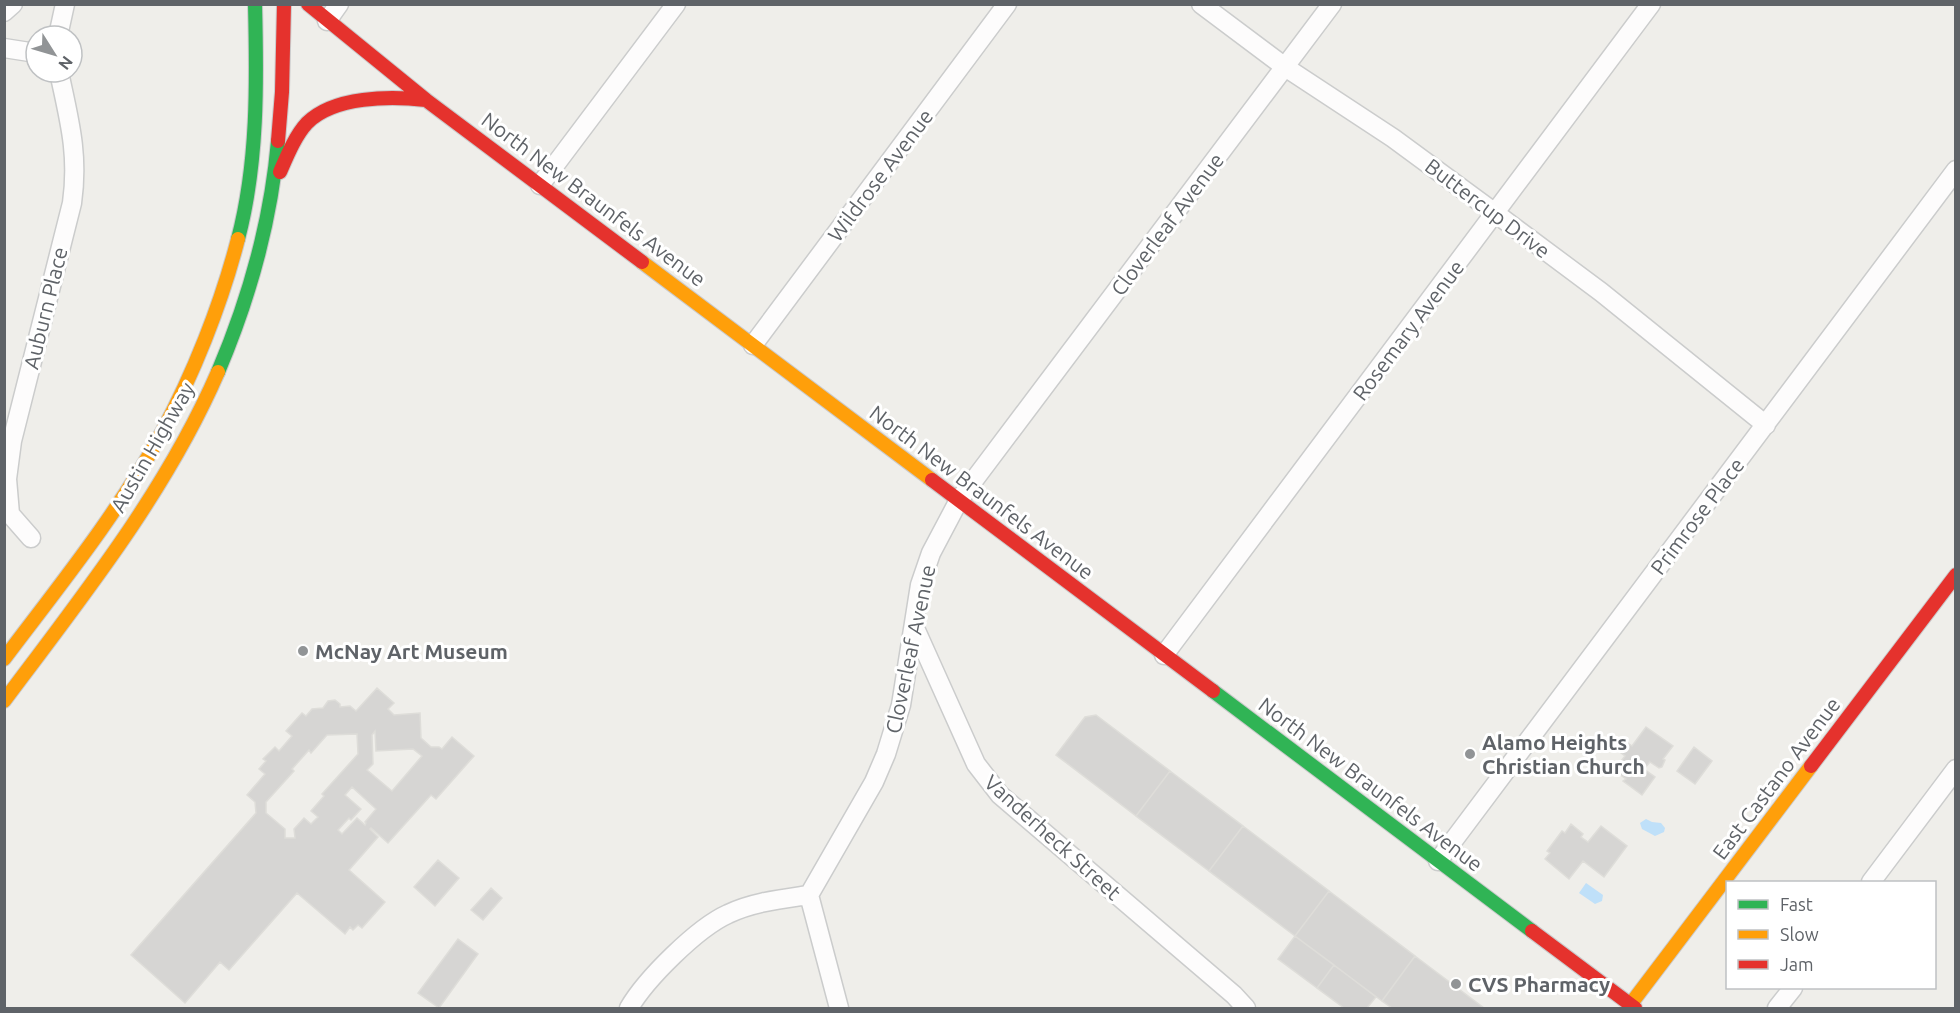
<svg xmlns="http://www.w3.org/2000/svg" width="1960" height="1013" viewBox="0 0 1960 1013" font-family="Ubuntu,sans-serif">
	<style>
		.water { fill: #bfe0f9 }
		.building { fill: #d6d5d3; stroke: #deddd9; stroke-width: 1.5; fill-rule: evenodd }
		.lines { fill: none; stroke-linecap: round; stroke-linejoin: round }
		.street-casing { stroke: #cbcccc; stroke-width: 21 }
		.fast-casing { stroke: #cacacb; stroke-width: 16 }
		.slow-casing { stroke: #cacacb; stroke-width: 16 }
		.jam-casing { stroke: #cacacb; stroke-width: 16 }
		.street { stroke: #fdfcfc; stroke-width: 18 }
		.fast { stroke: #30b455; stroke-width: 14 }
		.slow { stroke: #ff9f0a; stroke-width: 14 }
		.jam { stroke: #e5322d; stroke-width: 14 }
		.poi-dot { fill: #919496; stroke: #fff; stroke-width: 2 }
		.labels { text-anchor: middle; dominant-baseline: central; stroke-width: 6; stroke-linejoin: round; paint-order: stroke }
		.street-label { font-size: 21px; fill: #5f6368; stroke: #fff }
		.poi-label { font-size: 21px; font-weight: bold; fill: #5f6368; stroke: #fff; text-anchor: start }
	</style>
	<rect width="100%" height="100%" fill="#efeeea"/>
	<path class="water" d="M1646 819 1652 822 1661 823 1665 828 1664 832 1655 836 1642 829 1640 823Z
		M1586 883 1603 895 1602 901 1595 904 1579 893Z"/>
	<path class="building" d="M377 688 394 703 388 709 394 715 420 713 421 738 431 747H439L442 749 452 737 474 756 436 799 431 795 388 843 371 828 370 829 378 837 349 870 385 902 362 928 358 925 353 930 350 927 345 934 297 893 229 970 220 962 185 1003 131 955 256 813 255 802 247 795 265 774 259 769 266 761 263 759 275 747 279 751 292 736 286 731 302 713 306 716 312 709 323 708 328 701 335 700 340 704V707L350 706 356 711ZM375 731 376 751 413 749 422 756 392 791 367 770 373 764 372 735ZM357 734 358 754 322 794 324 796 311 811 318 817 311 824 304 818 294 829 295 838H285V829L266 813V802L294 771 292 769 309 750 311 753 327 735ZM352 787 376 809 365 822 366 823 365 825 357 818 342 834 338 830 349 818 351 820 361 809 345 795Z
		M1096 715 1170 771 1136 816 1056 755 1085 717Z
		M1646 727 1673 746 1663 759 1665 760 1662 767 1659 768 1650 762 1644 769 1655 777 1642 795 1623 781 1626 779 1614 770 1625 756 1617 750 1625 741 1632 746Z
		M1694 747 1712 761 1695 784 1677 771Z
		M1170 771 1243 826 1209 871 1136 816Z
		M1571 824 1583 834 1581 837 1588 842 1601 826 1627 846 1604 877 1583 861 1569 879 1545 859 1550 853 1547 851 1562 831 1565 833Z
		M1243 826 1329 891 1295 936 1209 871Z
		M438 860 459 878 435 906 414 887Z
		M491 888 502 898 483 920 471 910Z
		M1329 891 1415 956 1382 1001 1295 936Z
		M1295 936 1334 965 1317 988 1278 959Z
		M458 939 478 954 439 1008 418 993Z
		M1415 956 1484 1008H1392L1382 1001Z
		M1334 965 1376 997 1367 1008H1344L1317 988Z"/>
	<g class="lines">
		<defs>
			<path id="street" d="M1201 4 1285 67 1393 138 1495 213 1601 292 1766 425
				M4 12 13 4
				M327 21 339 4
				M58 36 65 4
				M4 48 36 53
				M540 185 676 4
				M753 345 1007 4
				M31 538 10 514 7 479 12 441 72 203C79 154 69 119 59 72
				M914 626 976 764 1000 795 1234 995 1246 1008
				M1164 655 1651 4
				M1438 861 1956 170
				M1871 882 1956 769
				M809 895 839 1008
				M629 1008C646 979 697 928 728 914 753 902 782 899 809 895L874 782 886 754 901 705 920 585 931 553 959 500 1332 4
				M1777 1008 1793 988"/>
			<path id="fast" d="M238 239C258 163 257 82 255 4
				M218 372C249 299 271 221 278 141
				M1213 691 1532 931"/>
			<path id="slow" d="M642 262 932 480
				M4 659C59 586 117 515 161 434 193 375 221 305 238 239
				M4 701C82 597 166 492 218 372
				M1630 1005 1811 766"/>
			<path id="jam" d="M308 4 426 100 642 262
				M278 141 282 92 284 4
				M280 172C287 156 295 136 307 123 334 96 390 96 426 100
				M932 480 1213 691
				M1811 766 1956 575
				M1532 931 1635 1008"/>
		</defs>
		<use href="#street" class="street-casing"/>
		<use href="#fast" class="fast-casing"/>
		<use href="#slow" class="slow-casing"/>
		<use href="#jam" class="jam-casing"/>
		<use href="#street" class="street"/>
		<use href="#fast" class="fast"/>
		<use href="#slow" class="slow"/>
		<use href="#jam" class="jam"/>
	</g>
	<g class="poi-dot">
		<circle cx="303" cy="651" r="6"/>
		<circle cx="1470" cy="754" r="6"/>
		<circle cx="1456" cy="984" r="6"/>
	</g>
	<g class="labels">
		<g class="street-label">
			<text transform="translate(880 175) rotate(-53)">Wildrose Avenue</text>
			<text transform="translate(594 199) rotate(37)">North New Braunfels Avenue</text>
			<text transform="translate(1488 208) rotate(37)">Buttercup Drive</text>
			<text transform="translate(1167 224) rotate(-53)">Cloverleaf Avenue</text>
			<text transform="translate(45 308) rotate(-76)">Auburn Place</text>
			<text transform="translate(1408 330) rotate(-53)">Rosemary Avenue</text>
			<text transform="translate(152 447) rotate(-60)">Austin Highway</text>
			<text transform="translate(982 492) rotate(37)">North New Braunfels Avenue</text>
			<text transform="translate(1697 516) rotate(-53)">Primrose Place</text>
			<text transform="translate(910 649) rotate(-78)">Cloverleaf Avenue</text>
			<text transform="translate(1776 778) rotate(-53)">East Castano Avenue</text>
			<text transform="translate(1371 784) rotate(37)">North New Braunfels Avenue</text>
			<text transform="translate(1053 837) rotate(42)">Vanderheck Street</text>
		</g>
		<g class="poi-label">
			<text x="315" y="651">McNay Art Museum</text>
			<text x="1482" y="742">Alamo Heights<tspan x="1482" dy="24">Christian Church</tspan></text>
			<text x="1468" y="984">CVS Pharmacy</text>
		</g>
	</g>
	<rect width="1960" height="1013" fill="none" stroke="#5f6368" stroke-width="12"/>
	<rect x="1726" y="881" width="210" height="108" fill="#ffffff" stroke="#bfc1c3" stroke-width="1.5"/>
	<rect x="1738" y="900" width="30" height="9" fill="#30b455" stroke="#bfc1c3" stroke-width="1.5"/>
	<text x="1780" y="911" font-size="18" fill="#5f6368">Fast</text>
	<rect x="1738" y="930" width="30" height="9" fill="#ff9f0a" stroke="#bfc1c3" stroke-width="1.5"/>
	<text x="1780" y="941" font-size="18" fill="#5f6368">Slow</text>
	<rect x="1738" y="960" width="30" height="9" fill="#e5322d" stroke="#bfc1c3" stroke-width="1.5"/>
	<text x="1780" y="971" font-size="18" fill="#5f6368">Jam</text>
	<g transform="translate(54 54) rotate(127)"><circle r="28" fill="#ffffff" stroke="#bfc1c3" stroke-width="1.5"/>
	<path d="M0-4.5L10 22L0 15L-10 22Z" fill="#919496"/>
	<text y="-9" font-size="16" font-weight="bold" text-anchor="middle" fill="#5f6368">N</text>
	</g>
</svg>
